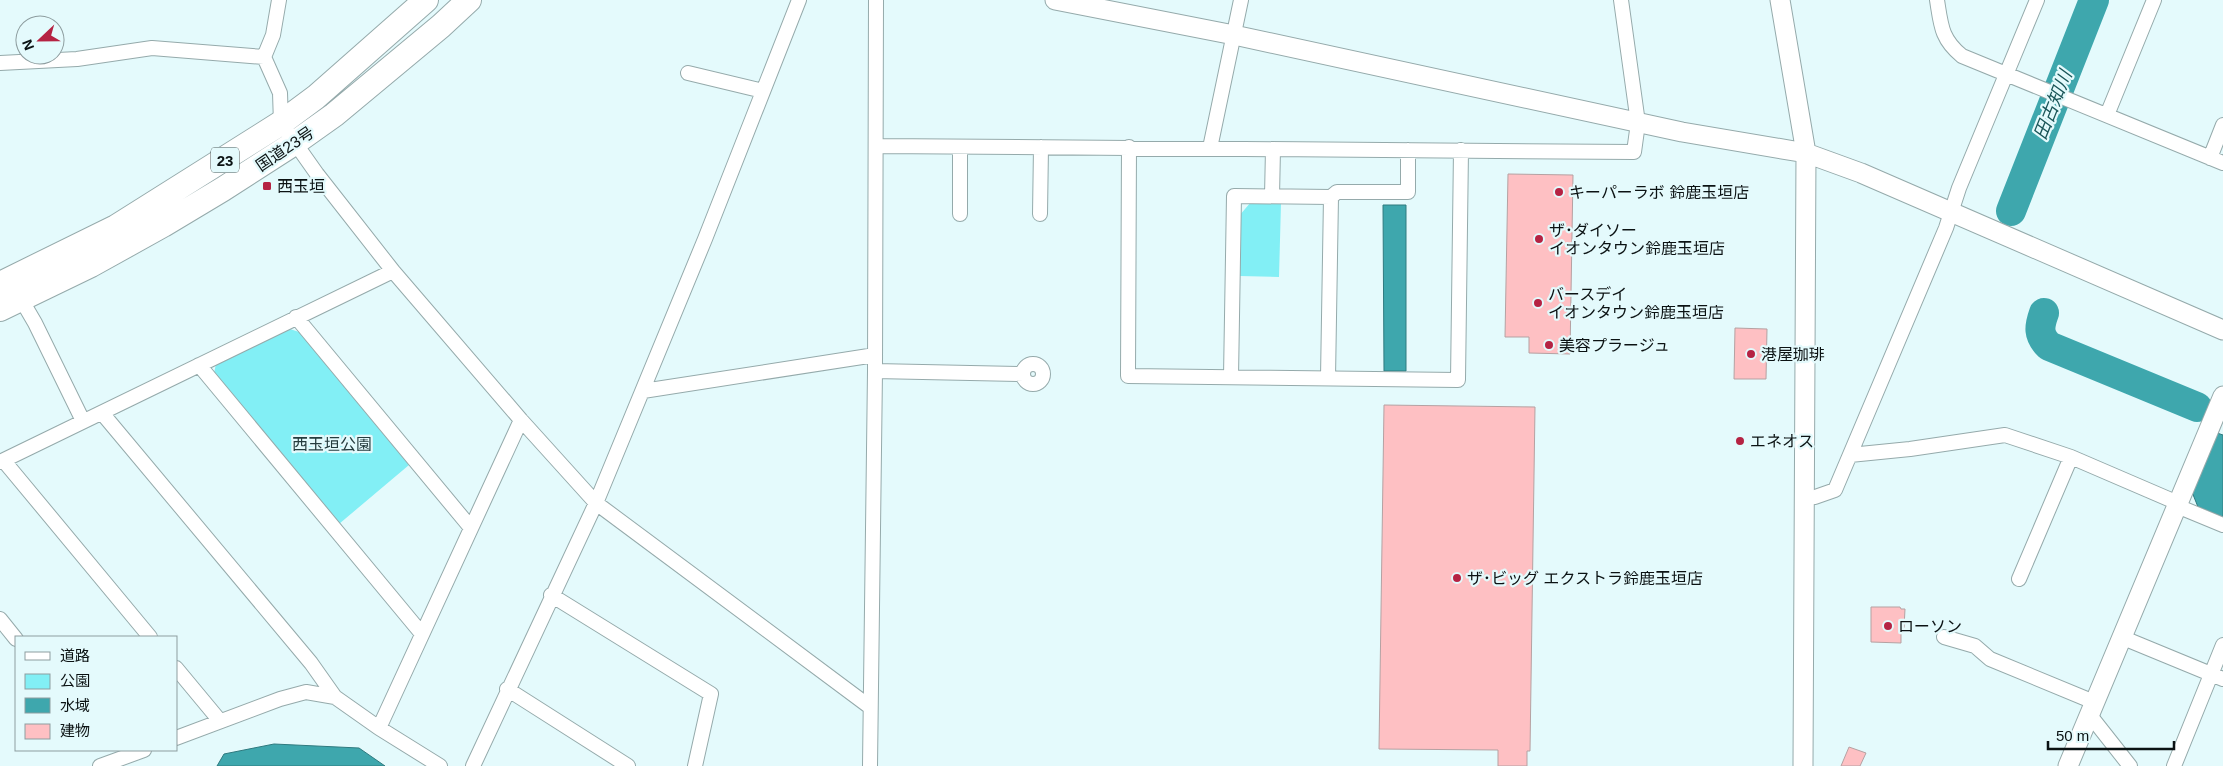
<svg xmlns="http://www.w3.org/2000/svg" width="2223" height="766" viewBox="0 0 2223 766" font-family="Helvetica,'Noto Sans JP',sans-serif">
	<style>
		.green { fill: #82eff5 }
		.water { fill: #3ea7ad; stroke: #2f7a7f }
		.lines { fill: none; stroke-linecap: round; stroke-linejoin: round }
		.river { stroke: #3ea7ad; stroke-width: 30 }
		.building { fill: #fec0c3; stroke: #b5a1a2 }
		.street-casing { stroke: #95aaab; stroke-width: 16 }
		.secondary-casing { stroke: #95aaab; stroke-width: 21 }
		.highway-casing { stroke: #95aaab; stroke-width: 26 }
		.street { stroke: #fff; stroke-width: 14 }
		.secondary { stroke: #fff; stroke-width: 19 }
		.highway { stroke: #fff; stroke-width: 24 }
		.poi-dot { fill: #b52343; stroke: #e4fafc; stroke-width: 2 }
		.labels { text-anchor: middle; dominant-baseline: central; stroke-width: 4.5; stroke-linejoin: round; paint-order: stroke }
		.shield { fill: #e4fafc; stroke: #4c5859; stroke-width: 1 }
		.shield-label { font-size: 15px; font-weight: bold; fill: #0b1213 }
		.street-label { font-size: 16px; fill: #0b1213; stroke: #e4fafc }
		.poi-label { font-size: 16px; fill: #0b1213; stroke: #e4fafc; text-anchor: start }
		.park-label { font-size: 16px; fill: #253c3e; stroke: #e4fafc }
		.water-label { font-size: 18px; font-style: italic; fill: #1a5558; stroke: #e4fafc }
	</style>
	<rect width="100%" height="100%" fill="#e4fafc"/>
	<path class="green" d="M1251 202 1281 203 1279 277 1240 276 1239 216Z
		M290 329 299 332 409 465 339 524 214 373 216 364Z"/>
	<path class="water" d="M1383 205H1406V371H1384Z
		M2217 433 2223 435V517L2198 507 2192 492Z
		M274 744 359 748 385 766H217L224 754Z"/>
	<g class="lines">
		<path class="river" d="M2011 211 2094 0
			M2044 313C2039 327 2038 335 2049 346L2197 407"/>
	</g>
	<path class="building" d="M1508 174 1573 175 1570 354 1529 353V337H1505Z
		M1735 328 1767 329 1766 379H1734Z
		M1384 405 1535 407 1530 751H1527V766H1498V750L1379 749Z
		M1871 607H1900L1901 609H1905L1904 628 1901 629V643L1871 642Z
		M1849 747 1866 753 1860 766H1841Z"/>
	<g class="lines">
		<defs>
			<path id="street" d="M279 0 273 35 264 57 280 93 281 123 317 174 393 271 521 420 596 503 870 707
				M1937 0C1941 25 1941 39 1962 56L2223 163
				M0 63 77 59 152 48 264 57
				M688 73 763 91
				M2107 115 2154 0
				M877 146 1634 152 1638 123 1621 0
				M960 147V214
				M1129 147 1128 376 1458 380 1461 150
				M1210 148 1241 0
				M2210 158 2223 125
				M1272 196 1273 149
				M1040 214 1041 147
				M21 299 35 323 83 421
				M296 317 471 528
				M1023 374a10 10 0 1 1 20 0a10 10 0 1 1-20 0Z
				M199 365 422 634
				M875 371 1023 374
				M1231 377 1234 196 1331 197 1337 192H1408V150
				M1328 378 1331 197
				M643 391 875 355
				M102 413 311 663 335 697
				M1850 455 1910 449 2005 435 2071 457 2178 503
				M4 461 150 637
				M0 462 393 271
				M1804 498 1815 497 1835 490 1946 228 1959 188 2037 0
				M2177 506 2223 525
				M2019 579 2071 457
				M551 595 711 694 695 766
				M0 619 16 639
				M1944 637 1975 646 1990 659 2094 702
				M2121 637 2223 679
				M176 668 220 721
				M507 689 628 766
				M2089 714 2130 766
				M176 738 280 699 306 692 335 697 379 728
				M100 766 144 750
				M440 766 379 728 521 420
				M473 766 596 503 705 239 799 0
				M870 766 875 371 876 0
				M2174 766 2223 645"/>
			<path id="secondary" d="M1055 0 1234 35 1682 132 1806 153 1861 173 2223 330
				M1780 0 1806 153 1803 766
				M2068 766 2223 396"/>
			<path id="highway" d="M0 284 116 227 281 123 316 97 426 0
				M0 309 91 265 163 225 223 189 296 142 334 115 441 26 469 0"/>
		</defs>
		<use href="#street" class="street-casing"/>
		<use href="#secondary" class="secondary-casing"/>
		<use href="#highway" class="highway-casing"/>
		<use href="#street" class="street"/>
		<use href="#secondary" class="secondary"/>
		<use href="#highway" class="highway"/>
	</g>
	<g class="poi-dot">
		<rect x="262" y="181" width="10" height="10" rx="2.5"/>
		<circle cx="1559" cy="192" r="5"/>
		<circle cx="1539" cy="239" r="5"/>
		<circle cx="1538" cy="303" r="5"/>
		<circle cx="1549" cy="345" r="5"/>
		<circle cx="1751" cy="354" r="5"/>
		<circle cx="1740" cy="441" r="5"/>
		<circle cx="1457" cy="578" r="5"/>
		<circle cx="1888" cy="626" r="5"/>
	</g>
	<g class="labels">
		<rect class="shield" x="211" y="147.5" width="28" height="25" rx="4"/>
		<g class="shield-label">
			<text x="225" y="160">23</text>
		</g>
		<g class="street-label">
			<text transform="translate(285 149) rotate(-34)">国道23号</text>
		</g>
		<g class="poi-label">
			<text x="277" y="186">西玉垣</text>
			<text x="1569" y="192">キーパーラボ 鈴鹿玉垣店</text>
			<text x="1549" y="230">ザ･ダイソー<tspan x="1549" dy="18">イオンタウン鈴鹿玉垣店</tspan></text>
			<text x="1548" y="294">バースデイ<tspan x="1548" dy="18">イオンタウン鈴鹿玉垣店</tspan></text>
			<text x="1559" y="345">美容プラージュ</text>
			<text x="1761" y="354">港屋珈琲</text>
			<text x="1750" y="441">エネオス</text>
			<text x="1467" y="578">ザ･ビッグ エクストラ鈴鹿玉垣店</text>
			<text x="1898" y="626">ローソン</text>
		</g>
		<g class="park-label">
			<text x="332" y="444">西玉垣公園</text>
		</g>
		<g class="water-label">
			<text transform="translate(2053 105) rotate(-68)">田古知川</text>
		</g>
	</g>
	<rect x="15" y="636" width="162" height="115" fill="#e4fafc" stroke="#8d9d9f"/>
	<rect x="25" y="652" width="25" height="8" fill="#ffffff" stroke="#8d9d9f"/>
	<text x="60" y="661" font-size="15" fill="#0b1213">道路</text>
	<rect x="25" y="674" width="25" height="15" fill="#82eff5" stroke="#8d9d9f"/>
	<text x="60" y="686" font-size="15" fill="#0b1213">公園</text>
	<rect x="25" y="698" width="25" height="15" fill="#3ea7ad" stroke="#8d9d9f"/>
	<text x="60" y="711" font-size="15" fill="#0b1213">水域</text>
	<rect x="25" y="724" width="25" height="15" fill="#fec0c3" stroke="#8d9d9f"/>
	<text x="60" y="736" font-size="15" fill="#0b1213">建物</text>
	<g transform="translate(40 40) rotate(248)"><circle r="24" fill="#e4fafc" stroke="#8d9d9f"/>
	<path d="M0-4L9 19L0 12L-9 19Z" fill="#b52343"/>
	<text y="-8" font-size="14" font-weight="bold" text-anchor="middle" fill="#0b1213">N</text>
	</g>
	<path d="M2048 741v8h126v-8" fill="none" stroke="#0b1213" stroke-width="2.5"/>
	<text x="2056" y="741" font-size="15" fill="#0b1213" stroke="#e4fafc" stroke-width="4" paint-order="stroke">50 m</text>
</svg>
